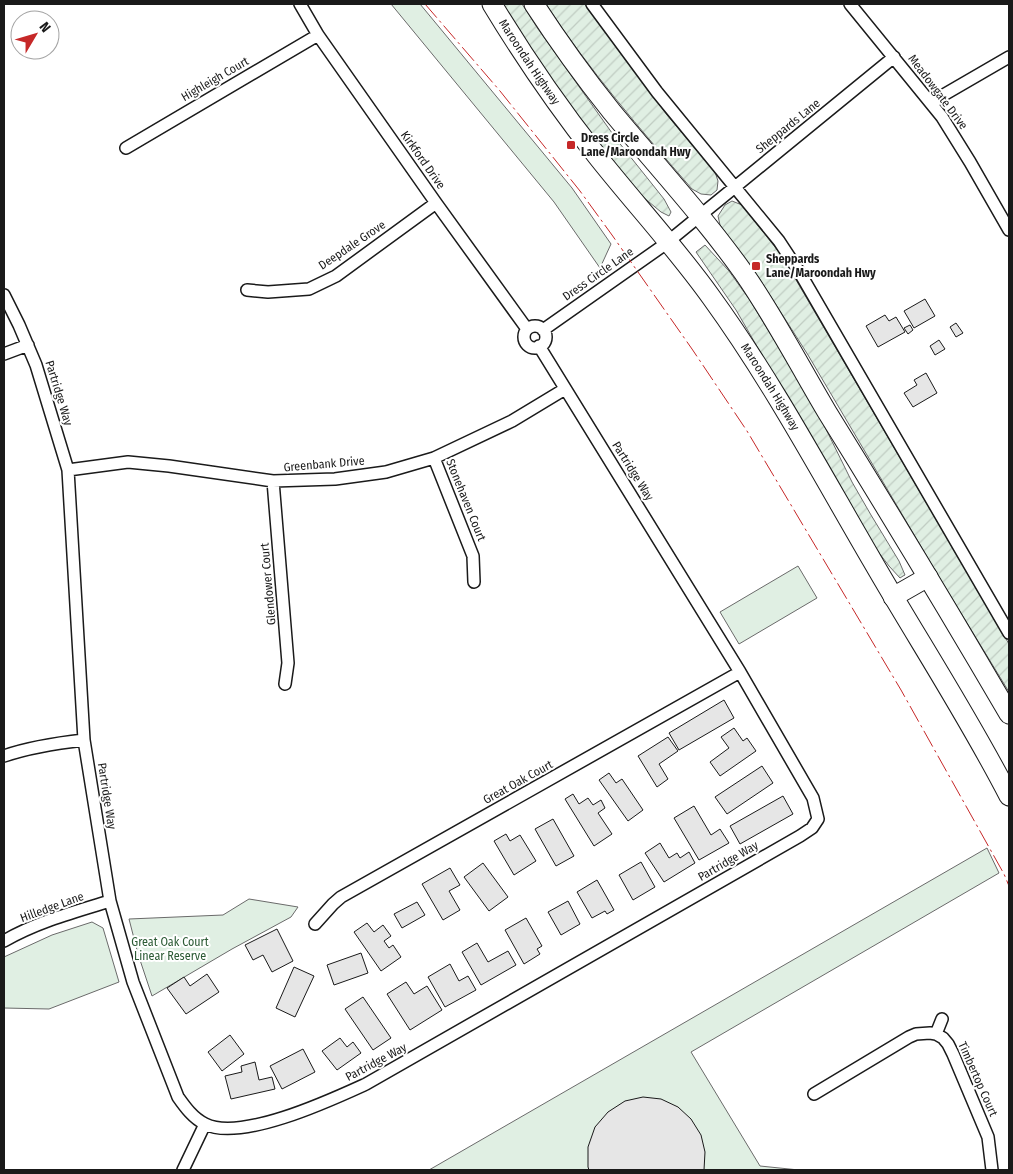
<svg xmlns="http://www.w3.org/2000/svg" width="1013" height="1174" viewBox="0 0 1013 1174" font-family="'Fira Sans Condensed',sans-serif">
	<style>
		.park { fill: #e0efe3; stroke: #6a6a6a }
		.garden { fill: url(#garden-furrows); stroke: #6a6a6a }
		.building { fill: #e6e6e6; stroke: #1a1a1a }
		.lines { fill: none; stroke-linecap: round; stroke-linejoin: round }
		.minor-casing { stroke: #1a1a1a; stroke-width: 14 }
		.trunk-casing { stroke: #1a1a1a; stroke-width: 21 }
		.minor { stroke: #fff; stroke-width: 11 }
		.trunk { stroke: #fff; stroke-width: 19 }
		.power { stroke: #c62828; stroke-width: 1; stroke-dasharray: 18 4 2.5 4; stroke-linecap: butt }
		.poi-dot { fill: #c62828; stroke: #fff; stroke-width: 2 }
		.labels { text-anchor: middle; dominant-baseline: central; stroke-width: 4; stroke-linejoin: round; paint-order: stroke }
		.street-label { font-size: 12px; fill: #1a1a1a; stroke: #fff }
		.poi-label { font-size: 12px; font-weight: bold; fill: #1a1a1a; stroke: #fff; text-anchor: start }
		.park-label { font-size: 12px; fill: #2b5a34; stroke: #fff }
	</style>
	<defs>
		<pattern id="garden-furrows" width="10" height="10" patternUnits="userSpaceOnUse" patternTransform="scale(1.25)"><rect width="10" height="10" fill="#e0efe3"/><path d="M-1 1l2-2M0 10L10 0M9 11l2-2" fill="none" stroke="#c0ccc2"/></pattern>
	</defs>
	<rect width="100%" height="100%" fill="#fff"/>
	<path class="park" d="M391 4H420L572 188 611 244 600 268 554 202Z
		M798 566 817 598 739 644 720 612Z
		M987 848 999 873 691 1052 760 1166 799 1170H429Z
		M249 899 298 907 291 917 232 949 152 996 138 954 129 919 223 915Z
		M92 922 103 928 119 982 49 1009 4 1008V957L52 935Z"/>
	<path class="garden" d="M500 4H522L538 29 617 140 664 199 671 212 669 216 661 212 643 197 561 99Z
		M546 4H585L667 115 715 172 718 181 717 190 711 195 701 194 692 189C640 129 589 70 546 4Z
		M732 201 742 205 782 256 1009 644V692L942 582 808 355 759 278 720 225 718 216 725 205Z
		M705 245 729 271 749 299 789 364 820 417 852 482 871 515 899 561 905 575 903 576 900 578 889 566 867 537 736 310 696 252Z"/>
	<path class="building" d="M925 299 935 316 914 328 904 311Z
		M885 315 889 321 896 317 905 332 878 347 866 326Z
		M956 323 963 333 956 337 950 327Z
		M910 325 913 330 908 334 904 328Z
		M939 340 945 349 935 355 930 346Z
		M926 373 937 393 913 407 904 393 917 385 914 380Z
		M724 700 734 718 679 750 669 733Z
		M734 728 743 741 747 738 756 751 720 776 710 762 729 748 721 737Z
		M668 737 678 751 659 764 668 779 657 787 638 756Z
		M762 766 773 783 727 814 715 797Z
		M609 773 616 783 622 779 643 810 628 821 599 780Z
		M573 794 579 804 588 798 593 805 601 800 605 808 598 813 612 834 594 846 565 799Z
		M783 796 793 814 740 844 730 826Z
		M694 806 711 835 720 829 729 843 699 860 674 818Z
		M553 819 574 856 556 866 535 829Z
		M506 834 510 841 520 835 536 861 514 875 494 841Z
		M660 843 669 858 677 853 680 858 689 852 695 863 664 882 645 853Z
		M641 862 655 887 633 900 619 875Z
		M483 863 508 897 489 911 464 877Z
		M450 868 460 885 449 891 460 910 443 920 422 884Z
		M597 880 614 910 607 914 605 911 592 918 577 892Z
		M568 901 580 924 561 935 548 912Z
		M417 902 425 915 402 928 394 914Z
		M526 918 542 946 537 949 540 954 524 964 505 930Z
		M367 923 374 932 383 925 391 936 384 941 389 948 393 945 401 957 381 971 354 932Z
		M277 929 293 961 272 972 263 955 253 960 245 945Z
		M477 943 488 962 508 951 516 965 481 985 462 952Z
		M361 953 368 973 334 985 327 965Z
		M450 964 459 981 468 976 476 990 445 1007 428 977Z
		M294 967 314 976 295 1017 276 1008Z
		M207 974 219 992 186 1014 167 988 184 977 190 986Z
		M406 982 414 994 427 986 442 1010 410 1030 387 994Z
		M363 997 391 1038 373 1050 345 1009Z
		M230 1035 244 1054 222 1071 208 1052Z
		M340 1038 347 1047 353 1042 361 1053 337 1070 322 1051Z
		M303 1049 315 1072 282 1089 270 1066Z
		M255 1062 259 1080 272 1077 275 1089 231 1099 225 1076 242 1072 241 1066Z
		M643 1097 661 1099 678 1107 691 1119 701 1135 705 1152 704 1170H589L588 1167V1147L595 1127 608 1112 625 1101Z"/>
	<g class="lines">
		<defs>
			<path id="minor" d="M300 4 318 35 436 203 527 329
				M592 4 657 92 779 241 800 273 1009 633
				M850 4 942 117 970 162 1009 230
				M932 104 940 97 1009 57
				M126 148 318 35
				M247 290 268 292 309 289 336 276 436 203
				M4 295 19 325 36 365 68 470 84 740 110 901 133 982 178 1097C185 1107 193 1118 205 1124 241 1142 331 1100 366 1084L800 836 812 828 818 819 813 798 740 672 539 346
				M524 337a11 11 0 1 1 22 0a11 11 0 1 1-22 0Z
				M543 330 664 245 894 57
				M4 354 28 345
				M434 458 473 556 474 582
				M68 470 128 462 169 466 273 481 335 479 386 472 434 458 512 421 565 389
				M273 481 288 663 285 684
				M4 756C30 747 57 743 84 740
				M315 924 333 904 341 897 740 672
				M4 941C37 922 74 912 110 901
				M936 1034 942 1019
				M814 1094 909 1037 916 1034 930 1033 936 1034 943 1038 948 1044 953 1054 988 1137 992 1170
				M183 1170 205 1124"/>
			<g id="trunk">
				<path id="s1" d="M492 4C524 57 559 108 597 156 635 204 676 248 711 297 772 381 821 473 873 562 918 640 968 716 1009 796"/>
				<path d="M534 4C558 41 584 77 612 112 656 165 703 216 743 272 774 316 799 365 827 412 889 512 950 613 1009 714"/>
				<path d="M893 597 928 577"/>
			</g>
		</defs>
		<use href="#minor" class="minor-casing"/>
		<use href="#trunk" class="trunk-casing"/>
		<use href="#minor" class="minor"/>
		<use href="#trunk" class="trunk"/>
		<path class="power" d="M425 4 500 91 580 191 612 235 692 349 747 431 901 690 1004 874 1009 886"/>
	</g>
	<g class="poi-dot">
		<rect x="566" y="140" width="10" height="10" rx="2.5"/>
		<rect x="751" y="261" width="10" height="10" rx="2.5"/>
	</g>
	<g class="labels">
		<g class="street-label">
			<text stroke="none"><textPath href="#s1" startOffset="69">Maroondah Highway</textPath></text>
			<text transform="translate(215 79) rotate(-30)">Highleigh Court</text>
			<text transform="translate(938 92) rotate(53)">Meadowgate Drive</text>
			<text transform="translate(788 126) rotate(-39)">Sheppards Lane</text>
			<text transform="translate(423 160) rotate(55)">Kirkford Drive</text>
			<text transform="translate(352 245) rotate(-34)">Deepdale Grove</text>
			<text transform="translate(598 274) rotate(-35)">Dress Circle Lane</text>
			<text stroke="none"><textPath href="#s1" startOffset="474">Maroondah Highway</textPath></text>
			<text transform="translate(59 393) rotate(73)">Partridge Way</text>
			<text transform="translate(324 464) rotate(-5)">Greenbank Drive</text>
			<text transform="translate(633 471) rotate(58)">Partridge Way</text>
			<text transform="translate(466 500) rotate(68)">Stonehaven Court</text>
			<text transform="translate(268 584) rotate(-95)">Glendower Court</text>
			<text transform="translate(518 782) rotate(-29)">Great Oak Court</text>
			<text transform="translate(107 796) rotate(81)">Partridge Way</text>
			<text transform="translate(728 861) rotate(-30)">Partridge Way</text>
			<text transform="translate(52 907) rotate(-20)">Hilledge Lane</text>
			<text transform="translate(376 1062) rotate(-28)">Partridge Way</text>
			<text transform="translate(978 1079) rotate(66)">Timbertop Court</text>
		</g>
		<g class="poi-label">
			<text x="581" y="138">Dress Circle<tspan x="581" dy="14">Lane/Maroondah Hwy</tspan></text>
			<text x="766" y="259">Sheppards<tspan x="766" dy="14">Lane/Maroondah Hwy</tspan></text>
		</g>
		<g class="park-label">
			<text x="170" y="942">Great Oak Court<tspan x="170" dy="14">Linear Reserve</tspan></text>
		</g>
	</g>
	<rect width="1013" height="1174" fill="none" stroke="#1a1a1a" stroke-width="10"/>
	<g transform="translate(35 35) rotate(52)"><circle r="24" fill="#ffffff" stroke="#a3a3a3"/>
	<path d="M0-4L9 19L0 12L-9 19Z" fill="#c62828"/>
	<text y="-8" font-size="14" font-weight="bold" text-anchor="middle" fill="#1a1a1a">N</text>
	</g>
</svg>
